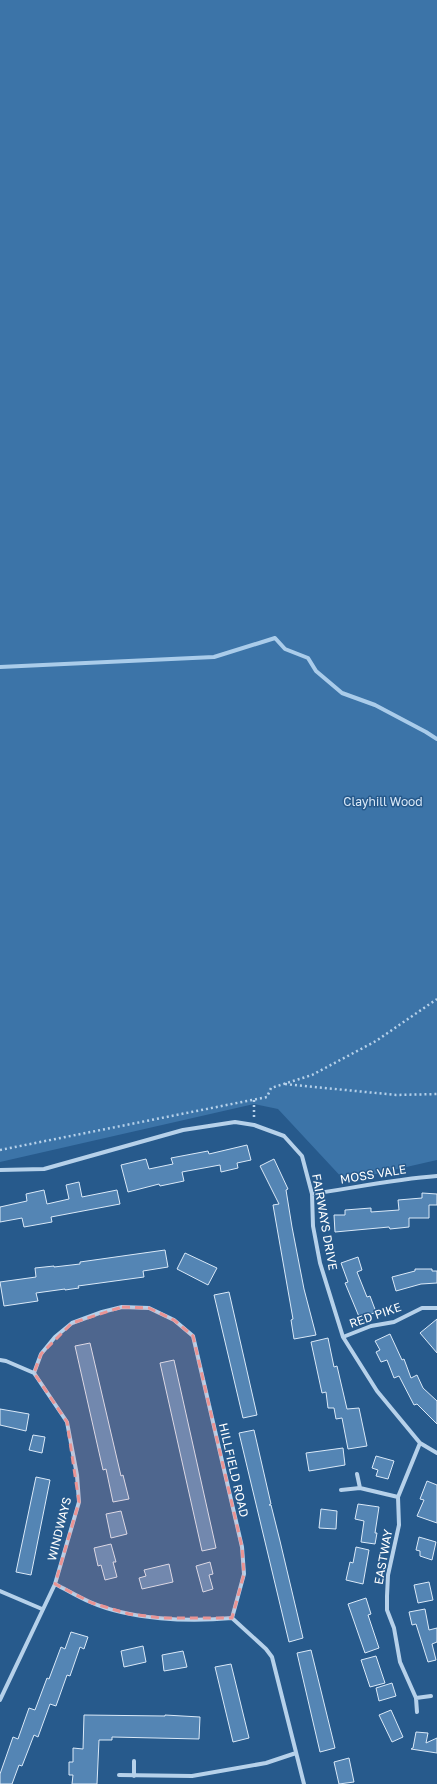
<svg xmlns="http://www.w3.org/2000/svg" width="437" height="1784" viewBox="0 0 437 1784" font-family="'Golos Text',sans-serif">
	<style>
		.green { fill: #3c74a8 }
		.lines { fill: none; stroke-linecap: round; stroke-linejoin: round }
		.stream { stroke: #aaccea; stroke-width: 4 }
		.building { fill: #5485b4; stroke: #dae9f8 }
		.path { stroke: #b6d1ea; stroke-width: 2.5; stroke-dasharray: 2 3; stroke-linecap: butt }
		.minor { stroke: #b6d1ea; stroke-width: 4 }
		.marked { fill: #ea9494; fill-opacity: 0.2; stroke: #ea9494; stroke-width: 3; stroke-dasharray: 8 5; stroke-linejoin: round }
		.labels { text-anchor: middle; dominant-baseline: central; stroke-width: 3; stroke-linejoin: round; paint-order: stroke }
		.park-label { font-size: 12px; fill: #dae9f8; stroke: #275a8c }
		.street-label { font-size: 12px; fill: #fff; stroke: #275a8c }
	</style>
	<rect width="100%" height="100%" fill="#275a8c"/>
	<path class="green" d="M0 0H437V1160L345 1181 278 1109 254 1104 0 1162Z"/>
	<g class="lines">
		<path class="stream" d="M0 667 214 657 275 638 285 649 308 658 316 671 342 693 375 705 426 732 437 739"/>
	</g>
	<path class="building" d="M247 1145 251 1160 237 1163 238 1168 221 1172 220 1165 182 1172 184 1181 160 1186 159 1184 128 1192 121 1165 146 1159 149 1169 173 1164 171 1158 208 1151 209 1154Z
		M274 1159 288 1189 286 1190 292 1227 304 1289 316 1335 294 1339 291 1320 293 1319 273 1205 279 1204 260 1166Z
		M79 1182 82 1197 117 1190 120 1204 51 1217 52 1222 24 1227 22 1218 0 1222V1207L27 1201 26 1194 44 1190 47 1204 69 1199 66 1185Z
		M422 1193 437 1194V1205H429V1218H409V1227L390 1229 389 1227 335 1232 334 1215H345V1210L371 1208V1212L399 1210 398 1200 422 1198Z
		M165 1250 168 1267 143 1271 144 1277 78 1286 79 1288 65 1290V1289L36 1293 38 1301 4 1306 0 1282 36 1277 35 1268 54 1266V1267L80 1264V1262Z
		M185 1253 217 1268 208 1285 177 1269Z
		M358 1257 362 1270 357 1272 367 1297 370 1296 376 1312 360 1319 345 1283 348 1282 341 1263Z
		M415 1269H432V1271H437V1283L421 1284 396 1291 392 1277 415 1271Z
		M229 1292 257 1415 243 1418 214 1295Z
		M437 1319V1353L420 1333Z
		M390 1334 402 1360 404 1359 411 1378 417 1375 423 1388 437 1401V1424L417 1404 414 1405 399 1376 394 1378 387 1360 381 1362 376 1352 380 1350 375 1341Z
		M328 1338 334 1367 337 1366 347 1409 359 1408 367 1446 348 1449 342 1418 336 1419 334 1408H328L326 1392 322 1393 311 1342Z
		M90 1343 121 1476 123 1475 129 1499 113 1502 106 1469 103 1470 75 1346Z
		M174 1360 216 1548 202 1551 160 1363Z
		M0 1409 29 1414 26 1431 0 1425Z
		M254 1430 268 1491 271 1504 269 1505H271L280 1541 303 1638 289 1642 239 1433Z
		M33 1435 45 1437 42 1453 29 1450Z
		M343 1448 345 1465 309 1471 306 1453Z
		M376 1456 394 1461 388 1479 376 1476 378 1470 372 1468Z
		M36 1477 50 1480 31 1575 16 1572Z
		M427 1481 437 1485V1523L417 1516 424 1500 420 1499Z
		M358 1504 379 1507 375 1533H377L375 1544 361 1542 364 1521 355 1519Z
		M321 1509 337 1511 336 1529 319 1528Z
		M121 1511 127 1534 111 1538 106 1514Z
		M419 1537 436 1542 432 1560 420 1556V1551L416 1550Z
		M111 1544 116 1562H113L117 1577 105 1580 101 1565 98 1566 94 1548Z
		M356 1547 369 1550 363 1584 346 1580 350 1562 353 1563Z
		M210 1562 213 1574 209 1575 213 1589 203 1592 196 1566Z
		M169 1564 173 1582 142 1589 139 1578 146 1576 144 1570Z
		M429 1582 433 1600 418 1603 414 1585Z
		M366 1598 371 1614 368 1615 379 1648 365 1653 348 1604Z
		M425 1609 429 1630 437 1628V1642L432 1644 436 1660 428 1662 416 1624 412 1625 409 1612Z
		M71 1632 88 1637 84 1649 80 1647 70 1676 67 1675 56 1706 50 1704 38 1737 34 1735 22 1766 19 1765 12 1784H0V1774L13 1737 18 1739 29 1708 35 1710 47 1678 49 1679 61 1647 65 1649Z
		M143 1646 146 1662 124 1667 121 1651Z
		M311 1650 335 1748 320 1752 297 1653Z
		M183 1651 187 1667 164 1671 162 1655Z
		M376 1656 385 1683 370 1687 361 1660Z
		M231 1664 249 1738 233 1742 215 1667Z
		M392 1683 396 1696 379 1701 376 1688Z
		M391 1710 403 1737 392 1742 379 1715Z
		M84 1715 165 1716V1715L200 1717 199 1739 112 1737V1740H99L97 1784H72L73 1775H69V1762H73V1748L83 1749Z
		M416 1732 428 1733 426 1743 437 1738V1753L411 1749 413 1748Z
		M349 1758 354 1782 339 1784 334 1762Z"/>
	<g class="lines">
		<path class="path" d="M285 1084 396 1095 437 1094
			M254 1117V1099
			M0 1150 267 1097 271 1088 312 1075 376 1041 437 999"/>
		<path class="minor" d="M0 1170 44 1169 183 1130 235 1122 254 1125 284 1136 302 1156 312 1194 313 1226 320 1263 343 1337 377 1391 420 1443 437 1453
			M312 1194C353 1188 395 1179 437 1176
			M343 1337 371 1326 394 1322 422 1308H437
			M0 1360 6 1361 34 1373 67 1422 77 1475 79 1502 55 1584 0 1700
			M34 1373 41 1354 55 1337 72 1323 102 1312 122 1307 149 1308 174 1320 193 1336 242 1547 244 1574 232 1618 266 1649 272 1657 304 1784
			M357 1474 360 1488
			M341 1490 360 1488 398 1497
			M55 1584C67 1590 78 1597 90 1602 131 1620 189 1622 232 1618
			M0 1591 42 1609
			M416 1698 431 1696
			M417 1712 416 1698 400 1662 394 1628 387 1610V1596L388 1575 399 1525 398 1497 420 1443
			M134 1761V1776
			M119 1775 192 1776 266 1763 296 1753"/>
	</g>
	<path class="marked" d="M122 1307 149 1308 174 1320 193 1336 242 1547 244 1574 232 1618H162L129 1614 92 1603 55 1584 79 1502 67 1422 34 1373 41 1354 72 1323Z"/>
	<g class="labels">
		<g class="park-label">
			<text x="383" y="801">Clayhill Wood</text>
		</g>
		<g class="street-label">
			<text transform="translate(373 1174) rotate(-9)">MOSS VALE</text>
			<text transform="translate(325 1222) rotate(80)">FAIRWAYS DRIVE</text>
			<text transform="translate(375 1315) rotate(-19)">RED PIKE</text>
			<text transform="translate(234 1470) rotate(77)">HILLFIELD ROAD</text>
			<text transform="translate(59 1529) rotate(-76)">WINDWAYS</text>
			<text transform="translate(383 1557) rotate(-80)">EASTWAY</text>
		</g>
	</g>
</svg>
